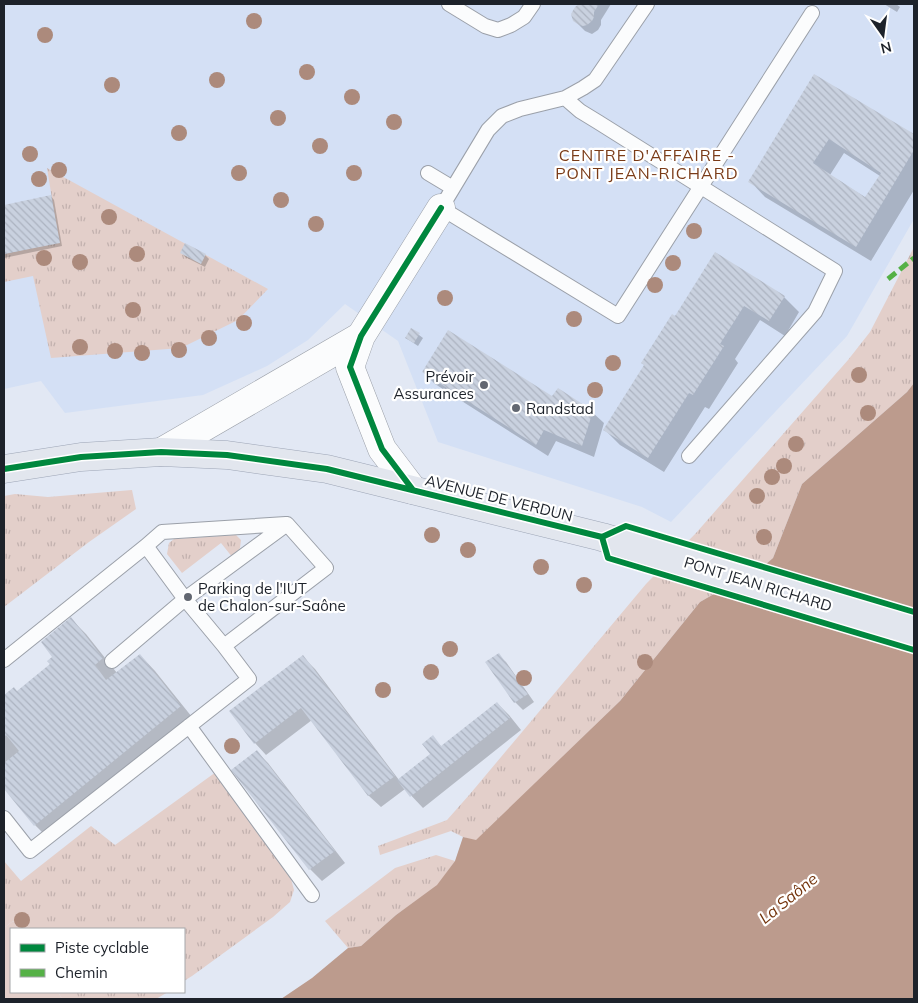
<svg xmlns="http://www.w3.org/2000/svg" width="918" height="1003" viewBox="0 0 918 1003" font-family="Mulish,sans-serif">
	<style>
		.built { fill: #d4e0f5 }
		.grass { fill: url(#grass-tufts) }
		.pitch { fill: #e3cfca }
		.water { fill: #bc9b8d }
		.shadow { fill: #0003; fill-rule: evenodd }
		.building { fill: url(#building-back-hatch); fill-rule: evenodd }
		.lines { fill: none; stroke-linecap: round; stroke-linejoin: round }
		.service-casing { stroke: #9ba0a9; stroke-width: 16 }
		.minor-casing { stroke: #9ba0a9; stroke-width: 29 }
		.primary-casing { stroke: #9da5b6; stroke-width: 29 }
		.service { stroke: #fbfcfd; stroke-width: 14 }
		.minor { stroke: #fbfcfd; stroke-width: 28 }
		.primary { stroke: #e2e6ee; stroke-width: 28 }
		.quiet { stroke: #55b146; stroke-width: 5; stroke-dasharray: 10 5; stroke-linecap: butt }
		.cycleway-casing { stroke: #fff; stroke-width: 9 }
		.cycleway { stroke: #00873e; stroke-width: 6 }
		.tree { fill: #ac8a7c }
		.poi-dot { fill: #626771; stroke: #fff; stroke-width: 2 }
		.labels { text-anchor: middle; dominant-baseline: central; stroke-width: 4.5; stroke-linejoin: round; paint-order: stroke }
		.poi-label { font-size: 15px; fill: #1d222a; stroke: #fff; text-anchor: start }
		.street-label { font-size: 15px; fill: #1d222a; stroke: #fff }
		.neighbourhood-label { font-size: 16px; letter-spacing: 1px; fill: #7a3b18; stroke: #fff }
		.water-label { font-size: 16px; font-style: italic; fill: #72320a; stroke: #fff }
	</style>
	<defs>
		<pattern id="grass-tufts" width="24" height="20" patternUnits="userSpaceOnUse" patternTransform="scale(1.25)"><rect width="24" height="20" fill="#e3cfca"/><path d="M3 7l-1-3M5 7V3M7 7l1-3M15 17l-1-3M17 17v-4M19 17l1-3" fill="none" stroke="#c2b1ae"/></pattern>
		<pattern id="building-back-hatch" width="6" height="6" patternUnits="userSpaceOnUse" patternTransform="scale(1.25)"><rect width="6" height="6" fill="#c9d1df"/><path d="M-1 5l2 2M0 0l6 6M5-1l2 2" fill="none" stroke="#acb3c0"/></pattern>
	</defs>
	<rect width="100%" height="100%" fill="#e2e8f4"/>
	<path class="built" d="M4 4H914V219L847 336 671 522 642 507 438 442 398 341 345 304 308 340 267 366 203 395 65 413 41 381 4 389Z"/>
	<path class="grass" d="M47 168 268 289 238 320 181 348 51 358 33 276 4 282V254L59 242Z
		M914 247V383L907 392 802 484 773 558 766 564 700 602 620 701 476 841 463 837 451 831 380 855 378 846 447 820 470 794 646 584 696 533 848 360 870 332Z
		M132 490 136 509 89 542 4 607V496L15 494 48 497Z
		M236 535 241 540 240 548 233 558 221 543 182 573 167 554 169 543 174 539Z
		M216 772 290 875 294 890 290 902 273 917 192 976 184 981V929H19L13 921 4 928V861L21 881 91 826 115 845Z
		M436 855 455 861 438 885 396 915 361 946 348 948 325 921 395 868Z
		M58 992H168L156 999H62Z"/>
	<path class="pitch" d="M13 921 19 929H11V992H58L62 999H4V928Z"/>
	<path class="water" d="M914 383V999H281L312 978 348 948 361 946 396 915 437 885 455 861 463 837 476 840 620 701 700 602 766 564 773 558 802 484 907 392Z"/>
	<path class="shadow" d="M583 4H611L601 20V25L598 30 592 34 585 31 577 23 578 6Z
		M884 4H896L900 7 897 12Z
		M814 76 914 136V190L871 261 765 197 750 181ZM844 153 880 176 866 198 830 175Z
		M51 196 54 200 62 246 4 258V206Z
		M182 253 205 255 209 259 205 267 185 257Z
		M784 297 799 312 785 336 760 320 735 359 738 363 709 409 705 407 664 472 620 445 605 430 675 317Z
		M411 329 423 338 418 346 406 338Z
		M423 372 553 398 592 412 604 423 594 457 556 441 548 456 435 384Z
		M71 619 86 634 117 673 140 655 155 671 196 722 50 840 35 825 4 787V697L14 689 17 692 52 665 53 657Z
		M498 655 506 662 534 702 523 710 515 702 487 663Z
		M303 657 315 669 399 780 431 754 432 737 442 747 497 703 509 715 521 730 423 808 405 789 381 807 369 796 312 720 266 755 255 743Z
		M256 751 268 763 345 863 322 881 310 869Z"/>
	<path class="building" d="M579 4H599L594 12V17L592 21 587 25 583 26 579 25 573 21 571 14 575 7Z
		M814 74 914 134V150L856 247 748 182ZM829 139 881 173 865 197 813 163Z
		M51 195 60 243 4 254V205Z
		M185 243 206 254 201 264 180 253Z
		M715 252 785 296 769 321 744 306 720 344 724 346 693 395 689 393 648 458 603 430 644 365 641 363 672 314 675 316Z
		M411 328 420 333 414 343 405 338Z
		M448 330 552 396 558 388 593 411 582 446 544 430 536 445 422 372Z
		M71 617 103 658 95 665 106 680 140 654 181 706 34 826 4 789V763L19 751 6 735 4 737V695L14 687 17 691 50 664 47 661 52 657 41 642Z
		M499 653 528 694 514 703 485 662Z
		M303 655 395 776 368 796 301 708 254 744 229 711Z
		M497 702 510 718 410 797 397 780 430 754 422 744 433 735 441 746Z
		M257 750 335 851 309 870 231 770Z"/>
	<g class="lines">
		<defs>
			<path id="service" d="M449 4 485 26 498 30 511 25 524 17 533 4
				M647 4 595 80 583 88 565 98 520 109 502 116 488 130 441 208 618 316 812 13
				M565 98 580 111 598 122 835 271 815 312 689 456
				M428 173 453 188
				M146 546 162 532 286 524
				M4 660 146 546 185 599 224 646
				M189 726 312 895
				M4 818 30 851 249 679 224 646 326 568 287 524 185 599 112 661"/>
			<path id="minor" d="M161 452 361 336
				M413 490 382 449 350 367 361 336 441 208"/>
			<path id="primary" d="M4 469 81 457 161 452 227 455 327 469 602 537 914 631"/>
		</defs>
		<use href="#service" class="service-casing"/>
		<use href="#minor" class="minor-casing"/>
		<use href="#primary" class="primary-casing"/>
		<use href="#service" class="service"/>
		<use href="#minor" class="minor"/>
		<use href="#primary" class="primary"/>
		<path class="quiet" d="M888 279 914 258"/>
		<defs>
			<path id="cycleway" d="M4 469 81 457 161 452 227 455 327 469 602 537
				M413 490 382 449 350 367 361 336 441 208
				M602 537 608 558 914 650
				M602 537 626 526 914 612"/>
		</defs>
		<use href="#cycleway" class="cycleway-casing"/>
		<use href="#cycleway" class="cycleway"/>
	</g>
	<g class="tree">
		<circle cx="254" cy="21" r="8"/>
		<circle cx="45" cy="35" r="8"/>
		<circle cx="307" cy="72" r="8"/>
		<circle cx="217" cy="80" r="8"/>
		<circle cx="112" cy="85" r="8"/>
		<circle cx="352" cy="97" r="8"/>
		<circle cx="278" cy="118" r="8"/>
		<circle cx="394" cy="122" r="8"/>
		<circle cx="179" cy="133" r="8"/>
		<circle cx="320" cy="146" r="8"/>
		<circle cx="30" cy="154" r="8"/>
		<circle cx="59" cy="170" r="8"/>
		<circle cx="239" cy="173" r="8"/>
		<circle cx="354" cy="173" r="8"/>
		<circle cx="39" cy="179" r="8"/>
		<circle cx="281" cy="200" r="8"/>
		<circle cx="109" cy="217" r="8"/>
		<circle cx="316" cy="224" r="8"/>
		<circle cx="694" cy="231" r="8"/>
		<circle cx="137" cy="254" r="8"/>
		<circle cx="44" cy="258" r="8"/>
		<circle cx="80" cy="262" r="8"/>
		<circle cx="673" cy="263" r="8"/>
		<circle cx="655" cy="285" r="8"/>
		<circle cx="445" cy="298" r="8"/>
		<circle cx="133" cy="310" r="8"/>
		<circle cx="574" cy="319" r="8"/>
		<circle cx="244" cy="323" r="8"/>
		<circle cx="209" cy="338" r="8"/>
		<circle cx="80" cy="347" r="8"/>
		<circle cx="179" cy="350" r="8"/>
		<circle cx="115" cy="351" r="8"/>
		<circle cx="142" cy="353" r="8"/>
		<circle cx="613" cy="363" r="8"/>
		<circle cx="859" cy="375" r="8"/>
		<circle cx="595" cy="390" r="8"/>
		<circle cx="868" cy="413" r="8"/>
		<circle cx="796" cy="444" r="8"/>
		<circle cx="784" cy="466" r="8"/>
		<circle cx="772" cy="477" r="8"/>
		<circle cx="757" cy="496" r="8"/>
		<circle cx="432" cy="535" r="8"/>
		<circle cx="764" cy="537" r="8"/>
		<circle cx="468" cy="550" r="8"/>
		<circle cx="541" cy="567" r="8"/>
		<circle cx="584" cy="585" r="8"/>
		<circle cx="450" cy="649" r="8"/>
		<circle cx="645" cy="662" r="8"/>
		<circle cx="431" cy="672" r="8"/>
		<circle cx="524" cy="678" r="8"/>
		<circle cx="383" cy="690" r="8"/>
		<circle cx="232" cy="746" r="8"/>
		<circle cx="22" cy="920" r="8"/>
	</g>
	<g class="poi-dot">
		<circle cx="484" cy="385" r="5"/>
		<circle cx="516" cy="408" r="5"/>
		<circle cx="188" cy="597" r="5"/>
	</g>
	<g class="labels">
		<g class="poi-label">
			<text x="474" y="376" text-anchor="end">Prévoir<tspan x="474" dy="17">Assurances</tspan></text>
			<text x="526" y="408">Randstad</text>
			<text x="198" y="588">Parking de l'IUT<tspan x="198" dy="17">de Chalon-sur-Saône</tspan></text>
		</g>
		<g class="street-label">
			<text transform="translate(499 498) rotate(14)">AVENUE DE VERDUN</text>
			<text transform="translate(758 584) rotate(17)">PONT JEAN RICHARD</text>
		</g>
		<g class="neighbourhood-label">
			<text x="647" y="155">CENTRE D'AFFAIRE -<tspan x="647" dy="18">PONT JEAN-RICHARD</tspan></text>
		</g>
		<g class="water-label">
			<text transform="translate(788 898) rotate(-39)">La Saône</text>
		</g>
	</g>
	<rect width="918" height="1003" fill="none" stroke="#1d222a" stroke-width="10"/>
	<rect x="10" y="928" width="175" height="65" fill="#ffffff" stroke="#a5a7aa"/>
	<rect x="20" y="944" width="25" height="8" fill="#00873e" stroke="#a5a7aa"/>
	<text x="55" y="953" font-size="15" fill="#1d222a">Piste cyclable</text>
	<rect x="20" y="969" width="25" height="8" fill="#55b146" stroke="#a5a7aa"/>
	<text x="55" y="978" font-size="15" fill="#1d222a">Chemin</text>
	<g transform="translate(883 35) rotate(166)" stroke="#ffffff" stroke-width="4" paint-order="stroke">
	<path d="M0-4L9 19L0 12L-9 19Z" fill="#1d222a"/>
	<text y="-8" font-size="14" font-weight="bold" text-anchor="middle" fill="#1d222a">N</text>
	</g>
</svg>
